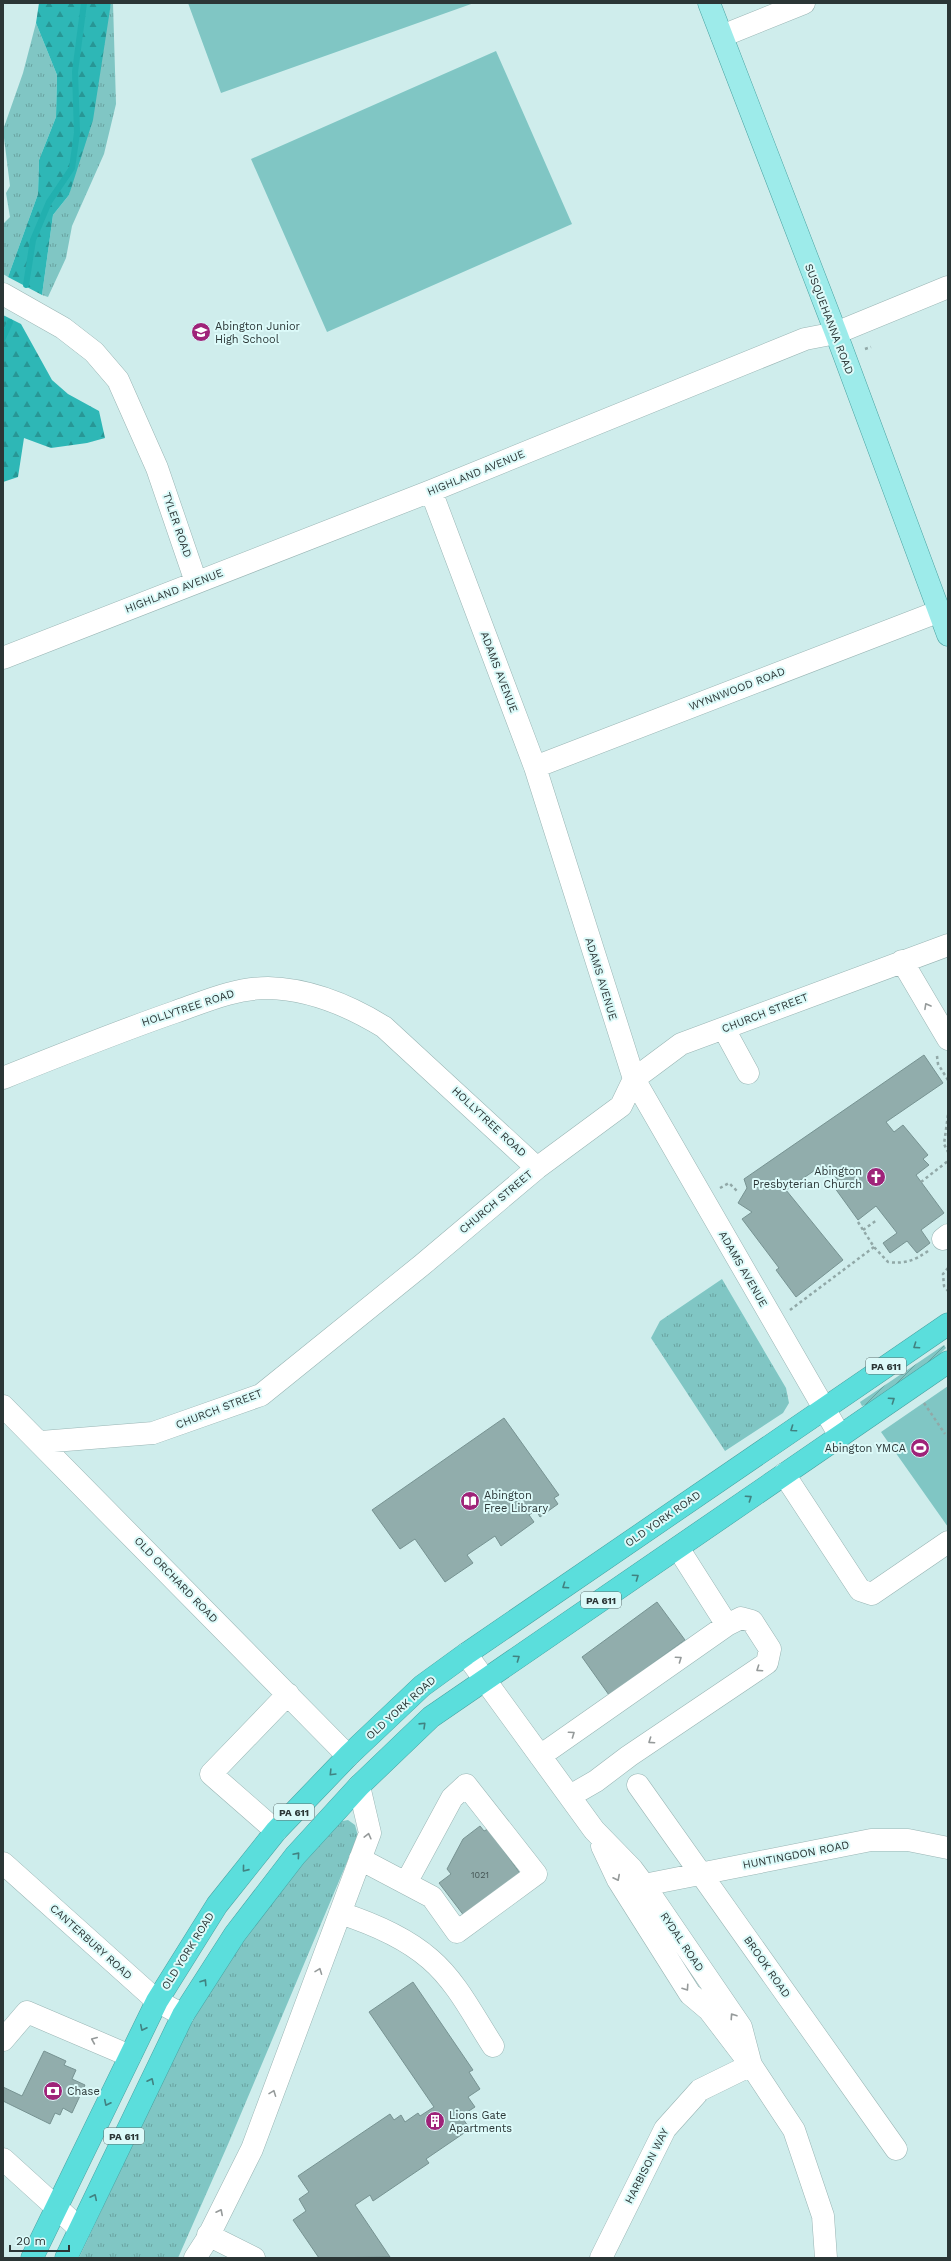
<svg xmlns="http://www.w3.org/2000/svg" width="951" height="2261" viewBox="0 0 951 2261" font-family="'Work Sans',sans-serif">
	<style>
		.grass { fill: url(#grass-tufts) }
		.forest { fill: url(#forest-firs) }
		.garden { fill: url(#garden-furrows) }
		.pitch { fill: #80c6c4 }
		.lines { fill: none; stroke-linecap: round; stroke-linejoin: round }
		.stream { stroke: #22b0af; stroke-width: 6 }
		.building { fill: #91adac; stroke: #779392 }
		.minor-casing { stroke: #99b5b4; stroke-width: 23 }
		.major-casing { stroke: #4aa3a2; stroke-width: 23 }
		.highway-casing { stroke: #4aa3a2; stroke-width: 23 }
		.path { stroke: #91a8a7; stroke-width: 2.5; stroke-dasharray: 3 3; stroke-linecap: butt }
		.minor { stroke: #fff; stroke-width: 22 }
		.major { stroke: #9debea; stroke-width: 22 }
		.highway { stroke: #5bdedc; stroke-width: 22 }
		.oneway { stroke: #959a9a }
		.oneway2 { stroke: #418281 }
		.labels { text-anchor: middle; dominant-baseline: central; stroke-width: 4; stroke-linejoin: round; paint-order: stroke }
		.number-label { font-size: 9px; fill: #445454 }
		.shield { fill: #dcfaf9; stroke: #607170; stroke-width: 1 }
		.shield-label { font-size: 10px; font-weight: bold; fill: #2b3636 }
		.street-label { font-size: 11px; fill: #2b3636; stroke: #dcfaf9 }
		.poi-label { font-size: 11px; fill: #2b3636; stroke: #dcfaf9; text-anchor: start }
	</style>
	<defs>
		<pattern id="grass-tufts" width="24" height="20" patternUnits="userSpaceOnUse"><rect width="24" height="20" fill="#80c6c4"/><path d="M3 7l-1-3M5 7V3M7 7l1-3M15 17l-1-3M17 17v-4M19 17l1-3" fill="none" stroke="#69a2a0"/></pattern>
		<pattern id="forest-firs" width="22" height="20" patternUnits="userSpaceOnUse"><rect width="22" height="20" fill="#2eb7b6"/><path d="M5 1l3.5 6h-7zM16 11l3.5 6h-7z" fill="#279695"/></pattern>
		<pattern id="garden-furrows" width="10" height="10" patternUnits="userSpaceOnUse"><rect width="10" height="10" fill="#80c6c4"/><path d="M-1 1l2-2M0 10L10 0M9 11l2-2" fill="none" stroke="#69a2a0"/></pattern>
	</defs>
	<rect width="100%" height="100%" fill="#cfedec"/>
	<path class="grass" d="M111 3H113L116 104 104 154 72 226 66 258 48 297 42 295 53 215 69 195Z
		M36 23 57 75 56 117 39 160 38 194 8 277 3 274V224L10 217 6 193 10 186 3 130 23 73Z
		M722 1279 786 1388 789 1403 783 1413 725 1451 651 1338 660 1321Z
		M348 1820 355 1825 358 1836 229 2142 178 2258H79L188 2027 235 1952 305 1859 337 1822Z"/>
	<path class="forest" d="M39 3H111L93 120 69 195 53 215 42 295 8 277 38 194 39 160 56 117 57 75 36 23Z
		M3 315 21 324 52 380 68 394 99 411 105 438 87 443 51 448 24 438 18 477 3 482Z"/>
	<path class="garden" d="M944 1345 946 1348 934 1360 872 1403 862 1406 860 1402Z"/>
	<path class="pitch" d="M188 3H474L221 93Z
		M496 51 572 224 327 332 251 159Z
		M948 1386V1527L881 1432Z"/>
	<g class="lines">
		<path class="stream" d="M26 285 33 240 49 202 72 168 77 133 75 72 84 3
			M3 338 10 322"/>
	</g>
	<path class="building" d="M924 1055 943 1083 886 1122 894 1132 903 1125 928 1155 923 1159 929 1165 916 1175 944 1213 921 1230 930 1243 917 1253 907 1241 890 1253 883 1243 897 1233 876 1206 858 1220 832 1184 838 1180 824 1164 786 1190 843 1260 796 1297 776 1270 779 1268 742 1219 752 1212 738 1203 747 1188 744 1179Z
		M504 1418 559 1495 554 1498 558 1504 540 1517 536 1510 529 1515 534 1522 501 1546 495 1536 467 1555 473 1563 445 1582 415 1539 400 1549 372 1510Z
		M657 1602 685 1640 609 1695 582 1657Z
		M480 1826 484 1831 488 1829 522 1876 465 1917 439 1883 451 1874 447 1869 463 1839Z
		M413 1982 473 2070 469 2072 480 2089 468 2097 475 2107 461 2116 470 2129 426 2159 429 2163 373 2201 370 2195 355 2205 390 2257 319 2258 293 2220 306 2211 299 2199 309 2192 298 2176 390 2114 394 2120 401 2115 405 2122 418 2113 420 2116 434 2107 369 2012Z
		M44 2051 66 2061 64 2065 76 2070 72 2079 85 2085 72 2113 63 2108 60 2115 55 2113 50 2124 3 2101V2087L22 2096Z"/>
	<g class="lines">
		<defs>
			<path id="minor" d="M722 36 804 3
				M3 294 63 328 94 352 118 380 157 468 196 582
				M431 491 535 767 634 1079 840 1436
				M3 658 431 491 805 339 836 333 948 287
				M535 767 940 611
				M902 961 948 1039
				M724 1029 748 1073
				M3 1078C60 1055 117 1032 175 1012 206 1001 235 988 268 988 309 989 350 1006 384 1027L537 1168
				M943 1239 948 1235
				M3 1406 348 1756
				M41 1442 153 1433 261 1395 422 1265 537 1168 621 1106 634 1079 681 1044 948 945
				M784 1474 860 1590 872 1594 948 1542
				M678 1548 727 1625
				M466 1654 594 1830 632 1869 644 1885 741 2027 751 2065
				M540 1756 727 1625 741 1618 752 1621 770 1649 767 1663 629 1756 596 1781 570 1796
				M638 1785 896 2149
				M276 1831 211 1774 288 1694
				M602 1846 618 1880 690 1994 709 2010 751 2065 794 2130 823 2216 826 2258
				M360 1859 432 1897 457 1932 536 1874 466 1785 452 1798 406 1883
				M3 1863 157 2001 183 2015
				M644 1885 871 1840H908L948 1848
				M340 1913C371 1923 406 1938 430 1959 457 1982 474 2017 493 2046
				M3 2040 27 2012 130 2056
				M3 2159 79 2228
				M208 2235 254 2258
				M195 2258 206 2241 252 2149 370 1833 359 1786
				M601 2258 665 2129 700 2090 751 2065"/>
			<path id="major" d="M709 3 836 333 948 635"/>
			<path id="highway" d="M32 2258 157 2001 217 1905 276 1831 348 1756 422 1686 466 1654 948 1324
				M66 2258 183 2015 235 1934 295 1856 359 1786 431 1717 948 1362"/>
		</defs>
		<use href="#minor" class="minor-casing"/>
		<use href="#major" class="major-casing"/>
		<use href="#highway" class="highway-casing"/>
		<path class="path" d="M865 349 871 347
			M937 1056 938 1064 948 1080
			M948 1115 944 1144 948 1152
			M921 1182 948 1161
			M720 1188 729 1183 737 1191
			M858 1222 874 1247 888 1262C904 1264 914 1261 928 1251
			M863 1230 877 1220
			M948 1268 943 1274 944 1286 948 1291
			M790 1310 874 1247
			M924 1403 945 1434"/>
		<use href="#minor" class="minor"/>
		<use href="#major" class="major"/>
		<use href="#highway" class="highway"/>
	</g>
	<defs><path id="oneway-chevron" d="M-2-3.5L2.5 0L-2 3.5" fill="none" stroke-width="1.6" stroke-linecap="round" stroke-linejoin="round"/></defs>
	<g class="oneway">
		<use href="#oneway-chevron" transform="translate(927 1006) rotate(-119)"/>
		<use href="#oneway-chevron" transform="translate(679 1659) rotate(-35)"/>
		<use href="#oneway-chevron" transform="translate(759 1669) rotate(146)"/>
		<use href="#oneway-chevron" transform="translate(572 1734) rotate(-35)"/>
		<use href="#oneway-chevron" transform="translate(651 1741) rotate(146)"/>
		<use href="#oneway-chevron" transform="translate(368 1836) rotate(-76)"/>
		<use href="#oneway-chevron" transform="translate(617 1878) rotate(63)"/>
		<use href="#oneway-chevron" transform="translate(319 1971) rotate(-69)"/>
		<use href="#oneway-chevron" transform="translate(686 1988) rotate(56)"/>
		<use href="#oneway-chevron" transform="translate(733 2016) rotate(-124)"/>
		<use href="#oneway-chevron" transform="translate(94 2040) rotate(-157)"/>
		<use href="#oneway-chevron" transform="translate(273 2093) rotate(-69)"/>
		<use href="#oneway-chevron" transform="translate(220 2212) rotate(-63)"/>
	</g>
	<g class="oneway2">
		<use href="#oneway-chevron" transform="translate(916 1346) rotate(146)"/>
		<use href="#oneway-chevron" transform="translate(892 1400) rotate(-34)"/>
		<use href="#oneway-chevron" transform="translate(793 1429) rotate(145)"/>
		<use href="#oneway-chevron" transform="translate(749 1498) rotate(-34)"/>
		<use href="#oneway-chevron" transform="translate(636 1577) rotate(-35)"/>
		<use href="#oneway-chevron" transform="translate(565 1586) rotate(146)"/>
		<use href="#oneway-chevron" transform="translate(517 1658) rotate(-35)"/>
		<use href="#oneway-chevron" transform="translate(423 1725) rotate(-44)"/>
		<use href="#oneway-chevron" transform="translate(332 1773) rotate(134)"/>
		<use href="#oneway-chevron" transform="translate(297 1855) rotate(-49)"/>
		<use href="#oneway-chevron" transform="translate(245 1869) rotate(129)"/>
		<use href="#oneway-chevron" transform="translate(204 1982) rotate(-57)"/>
		<use href="#oneway-chevron" transform="translate(143 2028) rotate(116)"/>
		<use href="#oneway-chevron" transform="translate(151 2081) rotate(-64)"/>
		<use href="#oneway-chevron" transform="translate(107 2103) rotate(116)"/>
		<use href="#oneway-chevron" transform="translate(94 2197) rotate(-64)"/>
	</g>
	<defs>
		<symbol id="school-disc" viewBox="-11 -11 22 22"><circle r="9.5" fill="#9f2379" stroke="#dcfaf9"/><path d="M0-5L7-2L0 1L-7-2ZM-4 1L0 2.5L4 1V4Q0 6-4 4Z" fill="#fff"/></symbol>
		<symbol id="church-disc" viewBox="-11 -11 22 22"><circle r="9.5" fill="#9f2379" stroke="#dcfaf9"/><path d="M-1.2-6h2.4v3.5h3.3v2.4h-3.3V6h-2.4V-.1h-3.3v-2.4h3.3Z" fill="#fff"/></symbol>
		<symbol id="stadium-disc" viewBox="-11 -11 22 22"><circle r="9.5" fill="#9f2379" stroke="#dcfaf9"/><path d="M0-5a6.5 5 0 1 0 0 10a6.5 5 0 1 0 0-10ZM-3.5-1.8h7v3.6h-7Z" fill="#fff"/></symbol>
		<symbol id="library-disc" viewBox="-11 -11 22 22"><circle r="9.5" fill="#9f2379" stroke="#dcfaf9"/><path d="M-6-4Q-3-5.5-.7-3.5V5Q-3 3-6 4ZM6-4Q3-5.5 .7-3.5V5Q3 3 6 4Z" fill="#fff"/></symbol>
		<symbol id="bank-disc" viewBox="-11 -11 22 22"><circle r="9.5" fill="#9f2379" stroke="#dcfaf9"/><path d="M-6-4H6V4H-6ZM0-2.3a2.3 2.3 0 1 0 0 4.6a2.3 2.3 0 1 0 0-4.6Z" fill="#fff"/></symbol>
		<symbol id="building-disc" viewBox="-11 -11 22 22"><circle r="9.5" fill="#9f2379" stroke="#dcfaf9"/><path d="M-4-6H4V6H1V3H-1V6H-4ZM-2.5-4.3h1.7v1.8h-1.7ZM.8-4.3h1.7v1.8H.8ZM-2.5-1h1.7V.8h-1.7ZM.8-1h1.7V.8H.8Z" fill="#fff"/></symbol>
	</defs>
	<g fill-rule="evenodd">
		<use href="#school-disc" x="190" y="321" width="22" height="22"/>
		<use href="#church-disc" x="865" y="1166" width="22" height="22"/>
		<use href="#stadium-disc" x="909" y="1437" width="22" height="22"/>
		<use href="#library-disc" x="459" y="1490" width="22" height="22"/>
		<use href="#bank-disc" x="42" y="2080" width="22" height="22"/>
		<use href="#building-disc" x="424" y="2110" width="22" height="22"/>
	</g>
	<g class="labels">
		<g class="number-label">
			<text x="480" y="1875">1021</text>
		</g>
		<g class="shield">
			<rect x="866" y="1358" width="40" height="16" rx="3"/>
			<rect x="581" y="1592" width="40" height="16" rx="3"/>
			<rect x="274" y="1804" width="40" height="16" rx="3"/>
			<rect x="104" y="2128" width="40" height="16" rx="3"/>
		</g>
		<g class="shield-label">
			<text x="886" y="1366">PA 611</text>
			<text x="601" y="1600">PA 611</text>
			<text x="294" y="1812">PA 611</text>
			<text x="124" y="2136">PA 611</text>
		</g>
		<g class="street-label">
			<text transform="translate(829 319) rotate(69)">SUSQUEHANNA ROAD</text>
			<text transform="translate(476 473) rotate(-22)">HIGHLAND AVENUE</text>
			<text transform="translate(177 525) rotate(71)">TYLER ROAD</text>
			<text transform="translate(174 591) rotate(-21)">HIGHLAND AVENUE</text>
			<text transform="translate(499 672) rotate(69)">ADAMS AVENUE</text>
			<text transform="translate(737 689) rotate(-21)">WYNNWOOD ROAD</text>
			<text transform="translate(601 979) rotate(73)">ADAMS AVENUE</text>
			<text transform="translate(188 1008) rotate(-18)">HOLLYTREE ROAD</text>
			<text transform="translate(765 1013) rotate(-21)">CHURCH STREET</text>
			<text transform="translate(489 1122) rotate(43)">HOLLYTREE ROAD</text>
			<text transform="translate(496 1202) rotate(-40)">CHURCH STREET</text>
			<text transform="translate(743 1269) rotate(60)">ADAMS AVENUE</text>
			<text transform="translate(219 1409) rotate(-21)">CHURCH STREET</text>
			<text transform="translate(663 1519) rotate(-35)">OLD YORK ROAD</text>
			<text transform="translate(176 1580) rotate(46)">OLD ORCHARD ROAD</text>
			<text transform="translate(401 1708) rotate(-42)">OLD YORK ROAD</text>
			<text transform="translate(796 1855) rotate(-11)">HUNTINGDON ROAD</text>
			<text transform="translate(91 1942) rotate(42)">CANTERBURY ROAD</text>
			<text transform="translate(682 1942) rotate(56)">RYDAL ROAD</text>
			<text transform="translate(188 1951) rotate(-58)">OLD YORK ROAD</text>
			<text transform="translate(767 1967) rotate(55)">BROOK ROAD</text>
			<text transform="translate(647 2166) rotate(-63)">HARBISON WAY</text>
		</g>
		<g class="poi-label">
			<text x="215" y="326">Abington Junior<tspan x="215" dy="13">High School</tspan></text>
			<text x="862" y="1171" text-anchor="end">Abington<tspan x="862" dy="13">Presbyterian Church</tspan></text>
			<text x="906" y="1448" text-anchor="end">Abington YMCA</text>
			<text x="484" y="1495">Abington<tspan x="484" dy="13">Free Library</tspan></text>
			<text x="67" y="2091">Chase</text>
			<text x="449" y="2115">Lions Gate<tspan x="449" dy="13">Apartments</tspan></text>
		</g>
	</g>
	<rect width="951" height="2261" fill="none" stroke="#2b3636" stroke-width="8"/>
	<path d="M10 2245v6h59v-6" fill="none" stroke="#2b3636" stroke-width="2"/>
	<text x="16" y="2245" font-size="12" fill="#2b3636" stroke="#dcfaf9" stroke-width="3" paint-order="stroke">20 m</text>
</svg>
